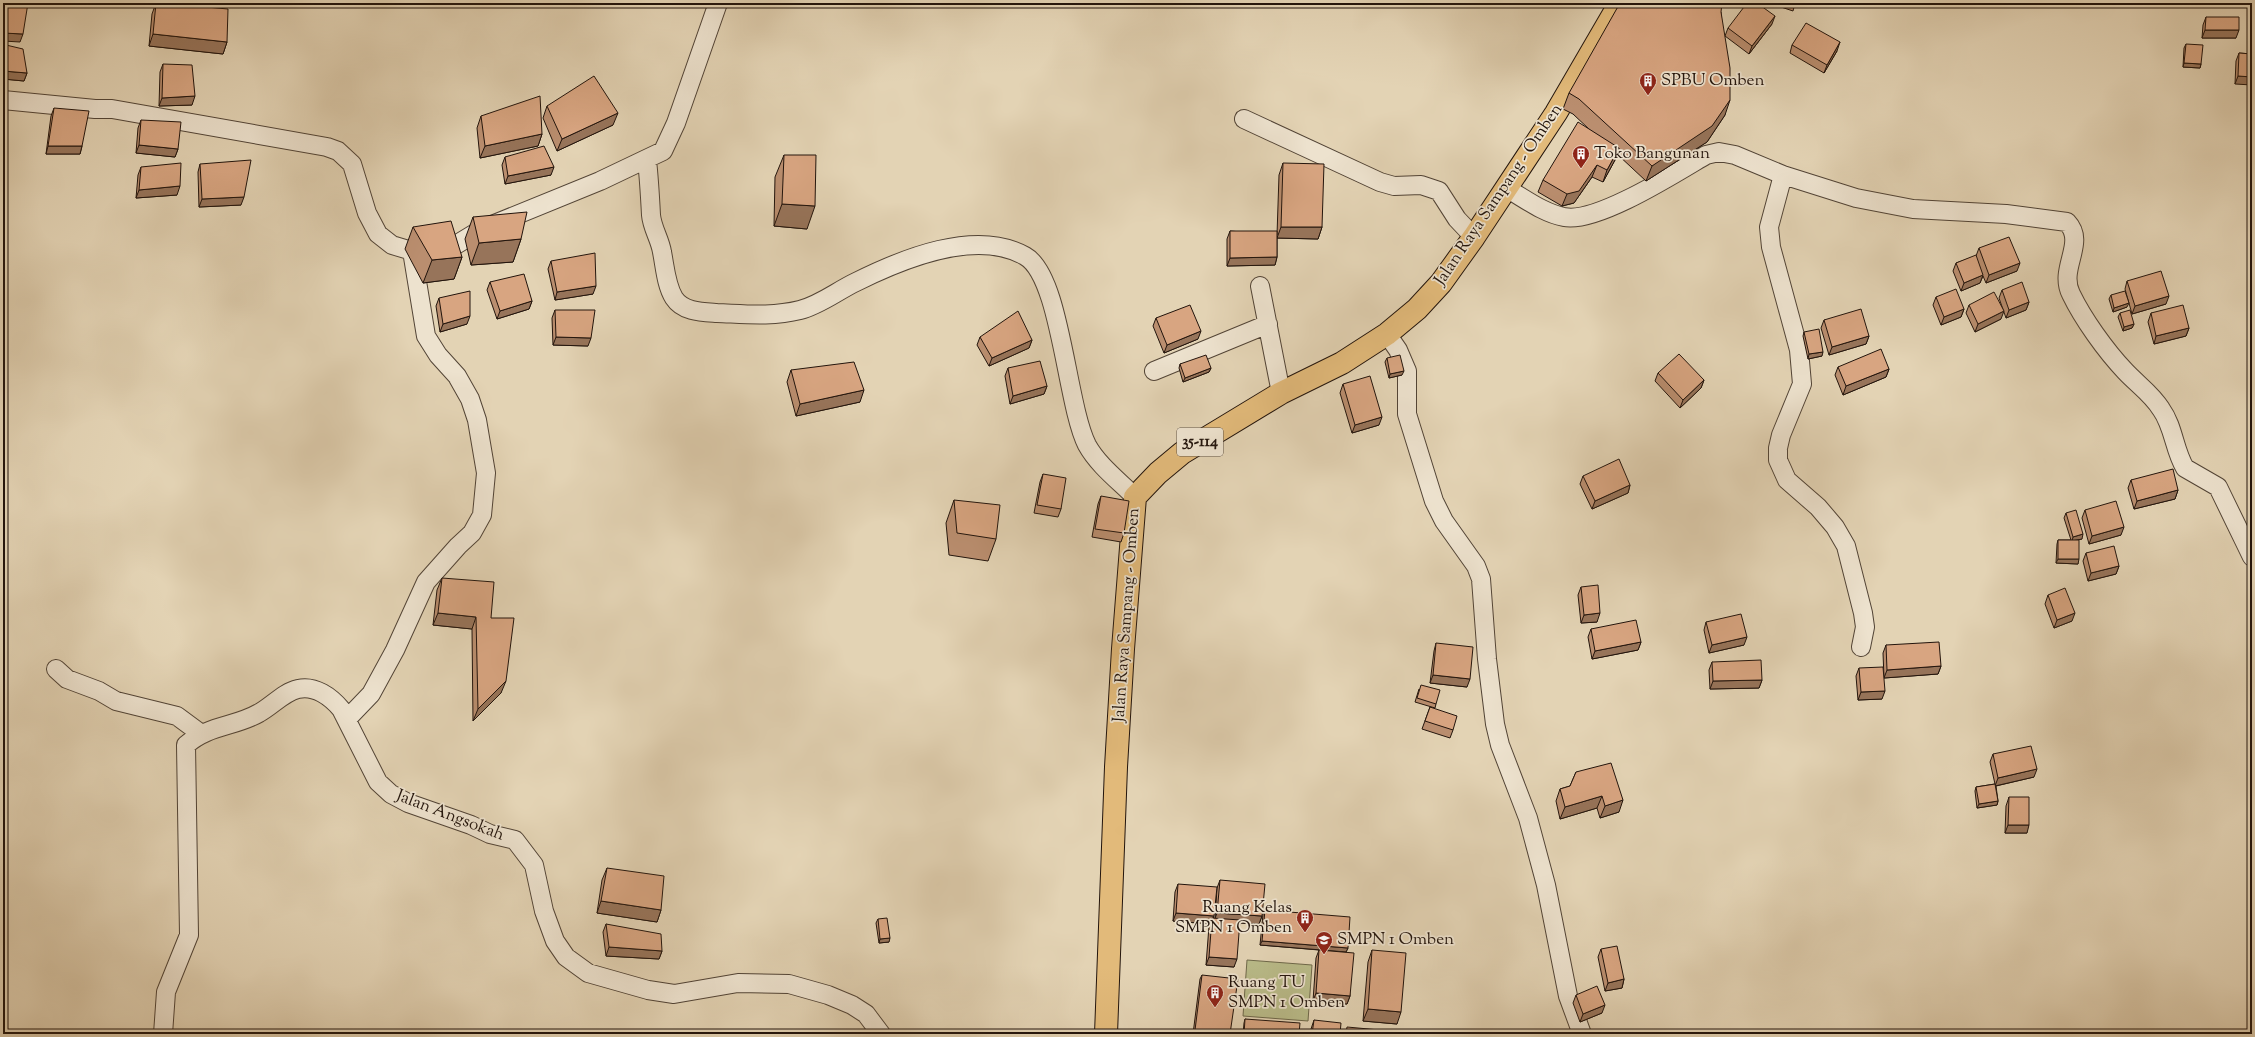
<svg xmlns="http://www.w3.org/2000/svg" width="2255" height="1037" viewBox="0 0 2255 1037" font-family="'Sorts Mill Goudy',serif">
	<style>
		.green { fill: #b9bb89; stroke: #6e684a }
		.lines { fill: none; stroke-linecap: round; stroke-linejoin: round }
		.street-casing { stroke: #524436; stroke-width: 20 }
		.primary-casing { stroke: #22140c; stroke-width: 24 }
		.street { stroke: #ede2ce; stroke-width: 18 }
		.primary { stroke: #e2ba7a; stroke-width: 22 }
		.wall { fill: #ba8e6f; stroke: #22140c }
		.shaded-wall { fill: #97745a; stroke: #22140c }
		.building { fill: #d8a581; stroke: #22140c }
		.labels { text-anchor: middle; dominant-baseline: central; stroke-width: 3.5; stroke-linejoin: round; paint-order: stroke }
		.shield { fill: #ede2ce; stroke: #5f5246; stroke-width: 1 }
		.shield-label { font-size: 16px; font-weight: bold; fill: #22140c }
		.poi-label { font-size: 17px; fill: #22140c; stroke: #ede2ce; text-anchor: start }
		.street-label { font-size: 17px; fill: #22140c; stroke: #ede2ce }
	</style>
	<rect width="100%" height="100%" fill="#e3d3b4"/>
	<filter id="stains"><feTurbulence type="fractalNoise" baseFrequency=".005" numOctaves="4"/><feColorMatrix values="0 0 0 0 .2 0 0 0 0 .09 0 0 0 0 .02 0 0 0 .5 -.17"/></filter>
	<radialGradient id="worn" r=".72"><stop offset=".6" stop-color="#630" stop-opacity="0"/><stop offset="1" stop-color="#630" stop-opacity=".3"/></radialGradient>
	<path class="green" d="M1247 960 1312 965 1308 1021 1243 1016Z"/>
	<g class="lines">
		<defs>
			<path id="street" d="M3 100 95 109H112L327 147 338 151 352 164 367 213 378 234 392 245 412 251H429L454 246 482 229 600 181 663 151 676 123 718 3
				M1244 119 1380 182 1394 186 1421 185 1439 191 1457 219 1474 237
				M647 160C649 178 650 196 651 215 652 228 660 239 662 252 665 267 666 285 674 298 683 312 702 312 717 313 745 314 772 317 800 310 820 305 837 291 856 282 902 259 976 228 1025 256 1061 276 1066 403 1087 445 1098 465 1119 481 1135 497
				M1783 175 1769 227 1771 247 1799 350 1802 384 1781 435 1778 448V460L1787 480 1818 507 1835 527 1846 546 1863 613 1865 627 1861 647
				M1506 188C1524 198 1543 213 1564 217 1596 224 1677 172 1706 155L1719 152 1735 155 1783 175 1856 198 1913 209 2006 214 2067 222C2087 243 2058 268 2071 294 2083 319 2106 351 2125 371 2137 384 2152 394 2161 409 2174 427 2174 450 2185 468L2218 487 2252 557
				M1260 286 1281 393
				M1387 334 1398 350 1407 371V414L1434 501 1444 521 1476 566 1481 579 1487 659 1495 724 1500 745 1528 818 1546 885 1568 996 1582 1034
				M1154 371 1268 324
				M56 669 67 679 99 691 116 701 177 716 200 733
				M347 719 371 694 395 650 426 582 458 546 472 533 482 515 486 473 477 420 470 399 457 376 438 355 426 336 412 251
				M163 1034 166 992 189 935 186 745C208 725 235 727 259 713 272 706 284 692 298 689 315 685 331 697 341 709L378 782 391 794 408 803 471 825 490 834 515 840 534 865 544 911 555 941 566 957 588 973 648 990 674 994 738 983 789 984 828 995 852 1005 866 1014 881 1034"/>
			<path id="primary" d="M1106 1034 1116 767 1123 649 1135 497 1158 473 1182 453 1281 393 1342 363 1387 334 1417 309 1441 283 1474 237 1556 113 1620 3"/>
		</defs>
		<use href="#street" class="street-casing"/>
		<use href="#primary" class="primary-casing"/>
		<use href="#street" class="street"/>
		<use href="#primary" class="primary"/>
	</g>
	<path class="wall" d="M156 3 227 42 223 54 149 46 152 14Z
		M1769 3H1795L1793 11Z
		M1721 12 1725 115 1707 142 1646 181 1617 154 1615 160 1603 182 1592 177 1574 203 1562 206 1538 192 1543 180 1590 130 1573 114 1563 109 1569 93Z
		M2206 17 2236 38H2202L2203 25Z
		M1772 24 1749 54 1725 36 1728 28Z
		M2186 44 2201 64 2200 68 2183 67 2184 48Z
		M6 45 27 73 24 81 3 79V53Z
		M1792 45 1837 51 1824 73 1790 53Z
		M2239 53 2252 54 2235 84 2236 61Z
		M163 64 192 105 159 106 160 72Z
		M547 106 613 125 557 151 543 118Z
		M54 108 82 146 80 154H46L51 116Z
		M481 116 542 134 538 146 480 158 477 128Z
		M141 120 178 149 175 157 136 153 138 128Z
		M784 155 807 229 774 226 775 177Z
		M505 157 551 175 505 184 502 165Z
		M1283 163 1322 227 1318 239 1277 238V257L1275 265 1227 266V239L1230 231 1277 235 1279 175Z
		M200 164 241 205 199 207 198 172Z
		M141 167 177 195 136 198 138 175Z
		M473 217 521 239 513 262 471 265 465 239Z
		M413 227 462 257 454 279 423 283 405 249Z
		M1979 248 2017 271 1986 283 1983 276 1980 283 1961 291 1953 271 1956 263 1976 256Z
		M551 261 593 294 555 300 548 269Z
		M2127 281 2166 304 2132 314 2125 289Z
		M490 282 532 301 529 309 497 319 487 290Z
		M2002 290 2029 302 2026 310 2006 318 1999 298Z
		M2111 295 2127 307 2113 312 2109 299Z
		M1936 297 1964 309 1961 317 1941 325 1933 305Z
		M439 298 467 324 440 332 436 306Z
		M1969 305 2001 319 1975 332 1966 313Z
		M555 310 588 346 553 345 552 318Z
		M2120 313 2134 324 2132 328 2123 331 2118 317Z
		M2151 313 2189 328 2186 336 2154 344 2148 322Z
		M1156 318 1198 339 1164 353 1153 326Z
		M1824 320 1869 336 1866 344 1829 355 1821 328Z
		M1804 332 1822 356 1808 359 1803 336Z
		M980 337 1032 340 1029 348 989 366 977 345Z
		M1387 358 1402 375 1389 378 1385 362Z
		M1180 364 1211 368 1209 372 1183 382 1179 368Z
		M1838 367 1889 369 1886 377 1843 395 1835 375Z
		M1008 368 1047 386 1044 394 1010 404 1005 376Z
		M791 370 860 402 796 416 787 382Z
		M1658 373 1704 380 1701 388 1680 408 1655 381Z
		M1343 384 1379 425 1352 433 1340 393Z
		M1043 474 1061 509 1058 517 1034 513 1040 482Z
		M1583 476 1630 485 1628 493 1592 509 1580 484Z
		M2131 480 2178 490 2175 499 2134 509 2128 488Z
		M1101 496 1124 533 1121 542 1092 537 1098 504Z
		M954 500 996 539 988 561 949 555 946 523Z
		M2085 510 2121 535 2089 544 2082 518Z
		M2066 513 2082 539 2076 540 2078 564 2056 563 2057 544 2058 540H2071L2064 518Z
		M2086 553 2119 566 2116 574 2088 581 2083 561Z
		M442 578 491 618 501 693 473 721 472 629 433 625 437 590Z
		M1581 587 1597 622 1581 623 1578 595Z
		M2048 595 2072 621 2054 628 2045 604Z
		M1706 622 1744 645 1709 653 1704 630Z
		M1591 629 1641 642 1638 650 1592 659 1588 637Z
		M1436 643 1467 687 1430 683 1434 651Z
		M1886 645 1941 666 1938 674 1884 678 1883 653Z
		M1712 662 1762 680 1759 688 1710 689 1709 670Z
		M1859 668 1882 699 1858 700 1856 676Z
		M1419 689 1436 704 1435 708 1415 702Z
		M1430 707 1453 730 1450 738 1422 729Z
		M1993 754 2034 777 1996 786 1998 801 1997 805 1977 808 1975 791 1976 787 1995 784 1990 762Z
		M1576 772 1619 812 1600 818 1597 808 1560 819 1556 801 1560 789 1570 786Z
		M2009 797 2027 833H2005L2006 806Z
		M607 868 661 910 657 922 597 913 602 880Z
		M1220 880 1262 916 1259 924 1239 923 1234 967 1206 965 1209 926 1210 924 1173 921 1175 892 1178 884 1214 919H1215L1217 888Z
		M1265 910 1348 948 1346 952 1350 996 1347 1004 1313 1001 1316 958 1319 950 1260 945 1263 914Z
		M878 919 889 942 879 943 876 923Z
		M606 924 662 951 659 959 606 956 603 932Z
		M1601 949 1624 979 1622 988 1605 991 1598 957Z
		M1372 950 1397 1024 1363 1021 1368 962Z
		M1202 975 1230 1034H1193L1200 979Z
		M1576 995 1602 1013 1580 1022 1573 1003Z
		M1245 1019 1299 1034H1243L1244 1023Z
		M1314 1020 1340 1034H1310L1311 1029Z"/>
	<path class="shaded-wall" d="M1775 16 1772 24 1749 54 1752 46Z
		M2205 30H2239L2236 38H2202Z
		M3 33 23 34 20 42 3 41Z
		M153 34 227 42 223 54 149 46Z
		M1840 42 1837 51 1824 73 1827 65Z
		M2184 63 2201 64 2200 68 2183 67Z
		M3 71 27 73 24 81 3 79Z
		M2238 76 2252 77V85L2235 84Z
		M195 96 192 105 159 106 162 98Z
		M1730 100 1725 115 1707 142 1646 181 1652 166Z
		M618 113 613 125 557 151 562 139Z
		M542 134 538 146 480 158 485 146Z
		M139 145 178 149 175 157 136 153Z
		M48 146H82L80 154H46Z
		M1619 148 1615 160 1603 182 1607 170Z
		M1597 165 1592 177 1574 203 1562 206 1567 194Z
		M554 167 551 175 505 184 508 176Z
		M180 186 177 195 136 198 139 190Z
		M244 197 241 205 199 207 202 199Z
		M782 204 815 206 807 229 774 226Z
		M1281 227H1322L1318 239 1277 238Z
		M521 239 513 262 471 265 479 243Z
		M462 257 454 279 423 283 432 260Z
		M1277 257 1275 265 1227 266 1230 258Z
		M2020 263 2017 271 1986 283 1989 275Z
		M1983 275 1980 283 1961 291 1964 283Z
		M596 286 593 294 555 300 557 292Z
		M2169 296 2166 304 2132 314 2135 306Z
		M532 301 529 309 497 319 500 311Z
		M2029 302 2026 310 2006 318 2009 310Z
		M2129 303 2127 307 2113 312 2114 308Z
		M1964 309 1961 317 1941 325 1944 317Z
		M2004 311 2001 319 1975 332 1978 324Z
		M470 316 467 324 440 332 443 324Z
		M2134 324 2132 328 2123 331 2124 327Z
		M2189 328 2186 336 2154 344 2156 336Z
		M1201 331 1198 339 1164 353 1167 345Z
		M1869 336 1866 344 1829 355 1832 347Z
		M556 337 591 338 588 346 553 345Z
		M1032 340 1029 348 989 366 992 358Z
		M1823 352 1822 356 1808 359 1809 354Z
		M1211 368 1209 372 1183 382 1185 378Z
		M1889 369 1886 377 1843 395 1846 386Z
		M1404 371 1402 375 1389 378 1390 374Z
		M1704 380 1701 388 1680 408 1683 400Z
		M1047 386 1044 394 1010 404 1013 396Z
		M864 390 860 402 796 416 800 404Z
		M1382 417 1379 425 1352 433 1355 425Z
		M1630 485 1628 493 1592 509 1595 501Z
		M2178 490 2175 499 2134 509 2137 501Z
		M2124 527 2121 535 2089 544 2092 536Z
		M2083 534 2082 539 2072 541 2073 537Z
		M2058 559H2079L2078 564 2056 563Z
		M2119 566 2116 574 2088 581 2091 573Z
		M438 613 476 617 472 629 433 625Z
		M1600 613 1597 622 1581 623 1584 615Z
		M2075 613 2072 621 2054 628 2057 620Z
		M1747 637 1744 645 1709 653 1712 645Z
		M1641 642 1638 650 1592 659 1595 651Z
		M1941 666 1938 674 1884 678 1887 670Z
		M1433 675 1470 679 1467 687 1430 683Z
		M1762 680 1759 688 1710 689 1713 681Z
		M506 681 501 693 473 721 478 709Z
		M1885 691 1882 699 1858 700 1861 692Z
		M2037 769 2034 777 1995 786 1998 778Z
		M1602 796 1597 808 1560 819 1565 807Z
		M1623 800 1619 812 1600 818 1605 806Z
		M1998 801 1997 805 1977 808 1979 804Z
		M2008 825H2029L2027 833H2005Z
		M601 901 661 910 657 922 597 913Z
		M1176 913 1214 916 1212 923V918L1210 924 1173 921Z
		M1217 913 1262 916 1259 924 1214 921Z
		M890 938 889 942 879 943 880 939Z
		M1262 941 1348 948 1346 952 1260 945Z
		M609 947 662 951 659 959 606 956Z
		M1209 957 1237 959 1234 967 1206 965Z
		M1624 979 1622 988 1605 991 1608 983Z
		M1316 993 1350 996 1347 1004 1313 1001Z
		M1605 1005 1602 1013 1580 1022 1583 1014Z
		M1368 1009 1401 1012 1397 1024 1363 1021Z
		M1195 1030 1229 1034H1193Z"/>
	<path class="building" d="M3 3H28L23 34 3 33Z
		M156 3H164L228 9 227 42 153 34Z
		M1620 3H1722L1721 12 1730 68V100L1712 126 1652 166 1579 99 1569 93Z
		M1747 3H1757L1775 16 1752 46 1728 28Z
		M2206 17H2239V30H2205Z
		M1806 23 1840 42 1827 65 1792 45Z
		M2186 44 2203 45 2201 64 2184 63Z
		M6 45 23 49 27 73 3 71V60Z
		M2239 53 2252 54V77L2238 76Z
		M163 64 192 65 195 96 162 98Z
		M594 76 618 113 562 139 547 106Z
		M540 96 542 134 485 146 481 116Z
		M54 108 89 111 82 146H48Z
		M141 120 181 122 178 149 139 145Z
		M1578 122 1619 148 1607 170 1597 165 1579 191 1567 194 1543 180Z
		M544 146 554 167 508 176 505 157Z
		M784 155H816L815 206 782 204Z
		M251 160 244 197 202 199 200 164Z
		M181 163 180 186 139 190 141 167Z
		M1283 163 1324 164 1322 227H1281Z
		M527 212 521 239 479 243 473 217Z
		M451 221 462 257 432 260 413 227Z
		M1230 231H1277V257L1230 258Z
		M2009 237 2020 263 1989 275 1979 248Z
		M595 253 596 286 557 292 551 261Z
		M1976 255 1983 275 1964 283 1956 263Z
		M2161 271 2169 296 2135 306 2127 281Z
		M524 274 532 301 500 311 490 282Z
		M2022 282 2029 302 2009 310 2002 290Z
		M1956 289 1964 309 1944 317 1936 297Z
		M470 291V316L443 324 439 298Z
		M2125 291 2129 303 2114 308 2111 295Z
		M1994 292 2004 311 1978 324 1969 305Z
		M1190 305 1201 331 1167 345 1156 318Z
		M2183 305 2189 328 2156 336 2151 313Z
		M1861 309 1869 336 1832 347 1824 320Z
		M555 310H595L591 338 556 337Z
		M2130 310 2134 324 2124 327 2120 313Z
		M1018 311 1032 340 992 358 980 337Z
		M1819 329 1823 352 1809 354 1804 332Z
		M1881 349 1889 369 1846 386 1838 367Z
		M1679 354 1704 380 1683 400 1658 373Z
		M1206 355 1211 368 1185 378 1180 364Z
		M1400 355 1404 371 1390 374 1387 358Z
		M1040 361 1047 386 1013 396 1008 368Z
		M854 362 864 390 800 404 791 370Z
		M1370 376 1382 417 1355 425 1343 384Z
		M1619 459 1630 485 1595 501 1583 476Z
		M2173 469 2178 490 2137 501 2131 480Z
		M1043 474 1066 478 1061 509 1037 505Z
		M1101 496 1129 501 1124 533 1095 529Z
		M954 500 1000 505 996 539 957 533Z
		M2116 501 2124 527 2092 536 2085 510Z
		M2076 510 2083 534 2073 537 2066 513Z
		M2058 540H2079V559H2058Z
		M2114 546 2119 566 2091 573 2086 553Z
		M442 578 494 582 491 618H514L506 681 478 709 476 617 438 613Z
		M1598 585 1600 613 1584 615 1581 587Z
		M2065 588 2075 613 2057 620 2048 595Z
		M1741 614 1747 637 1712 645 1706 622Z
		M1636 620 1641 642 1595 651 1591 629Z
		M1939 642 1941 666 1887 670 1886 645Z
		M1436 643 1473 647 1470 679 1433 675Z
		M1761 660 1762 680 1713 681 1712 662Z
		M1883 667 1885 691 1861 692 1859 668Z
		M1421 685 1440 690 1436 704 1417 698Z
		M1430 707 1457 716 1453 730 1425 721Z
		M2031 746 2037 769 1998 778 1993 754Z
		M1611 763 1623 800 1605 806 1602 796 1565 807 1560 789 1570 786 1576 772Z
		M1995 784 1998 801 1979 804 1976 787Z
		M2009 797H2029V825H2008Z
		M607 868 664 876 661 910 601 901Z
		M1220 880 1265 884 1262 916 1217 913Z
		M1178 884 1217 887 1214 916 1176 913Z
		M1265 910 1350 917 1348 948 1262 941Z
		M887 918 890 938 880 939 878 919Z
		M1212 918 1240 920 1237 959 1209 957Z
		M606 924 661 934 662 951 609 947Z
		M1617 946 1624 979 1608 983 1601 949Z
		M1319 950 1354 953 1350 996 1316 993Z
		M1372 950 1406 953 1401 1012 1368 1009Z
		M1202 975 1238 979 1230 1034 1195 1030Z
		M1597 986 1605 1005 1583 1014 1576 995Z
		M1245 1019 1300 1023 1299 1034H1244Z
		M1314 1020 1341 1023 1340 1034H1312Z
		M1347 1027 1401 1032V1034H1346Z"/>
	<defs>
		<symbol id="building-pin" viewBox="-11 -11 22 30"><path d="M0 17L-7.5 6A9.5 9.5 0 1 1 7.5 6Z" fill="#8f2418" stroke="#ede2ce"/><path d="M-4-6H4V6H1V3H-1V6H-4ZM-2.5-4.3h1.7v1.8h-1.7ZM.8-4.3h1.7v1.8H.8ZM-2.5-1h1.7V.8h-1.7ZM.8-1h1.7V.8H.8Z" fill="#fff"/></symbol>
		<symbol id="school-pin" viewBox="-11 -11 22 30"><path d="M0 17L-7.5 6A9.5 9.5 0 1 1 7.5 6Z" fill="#8f2418" stroke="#ede2ce"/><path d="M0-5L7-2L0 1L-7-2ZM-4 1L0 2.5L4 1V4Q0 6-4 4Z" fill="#fff"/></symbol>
	</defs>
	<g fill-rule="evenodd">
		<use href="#building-pin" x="1638" y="71" width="20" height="27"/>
		<use href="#building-pin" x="1571" y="144" width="20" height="27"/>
		<use href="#building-pin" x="1295" y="908" width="20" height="27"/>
		<use href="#school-pin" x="1314" y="930" width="20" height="27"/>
		<use href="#building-pin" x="1205" y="983" width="20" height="27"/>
	</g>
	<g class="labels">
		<rect class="shield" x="1177" y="428" width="46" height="28" rx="3"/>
		<g class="shield-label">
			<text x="1200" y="442">35-114</text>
		</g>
		<g class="poi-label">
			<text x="1661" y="81">SPBU Omben</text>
			<text x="1594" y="154">Toko Bangunan</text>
			<text x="1292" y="908" text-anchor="end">Ruang Kelas<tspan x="1292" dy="20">SMPN 1 Omben</tspan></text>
			<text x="1337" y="940">SMPN 1 Omben</text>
			<text x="1228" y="983">Ruang TU<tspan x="1228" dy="20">SMPN 1 Omben</tspan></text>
		</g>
		<g class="street-label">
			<text transform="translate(1499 195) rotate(-56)">Jalan Raya Sampang - Omben</text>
			<text transform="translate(1127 615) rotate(-86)">Jalan Raya Sampang - Omben</text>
			<text transform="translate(450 816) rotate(21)">Jalan Angsokah</text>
		</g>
	</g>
	<rect width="2255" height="1037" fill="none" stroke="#e3d3b4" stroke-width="16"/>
	<rect x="4" y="4" width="2247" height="1029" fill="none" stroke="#22140c" stroke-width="2"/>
	<rect x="8" y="8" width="2239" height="1021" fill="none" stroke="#22140c"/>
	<rect width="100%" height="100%" filter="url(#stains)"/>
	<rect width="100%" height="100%" fill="url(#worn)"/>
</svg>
